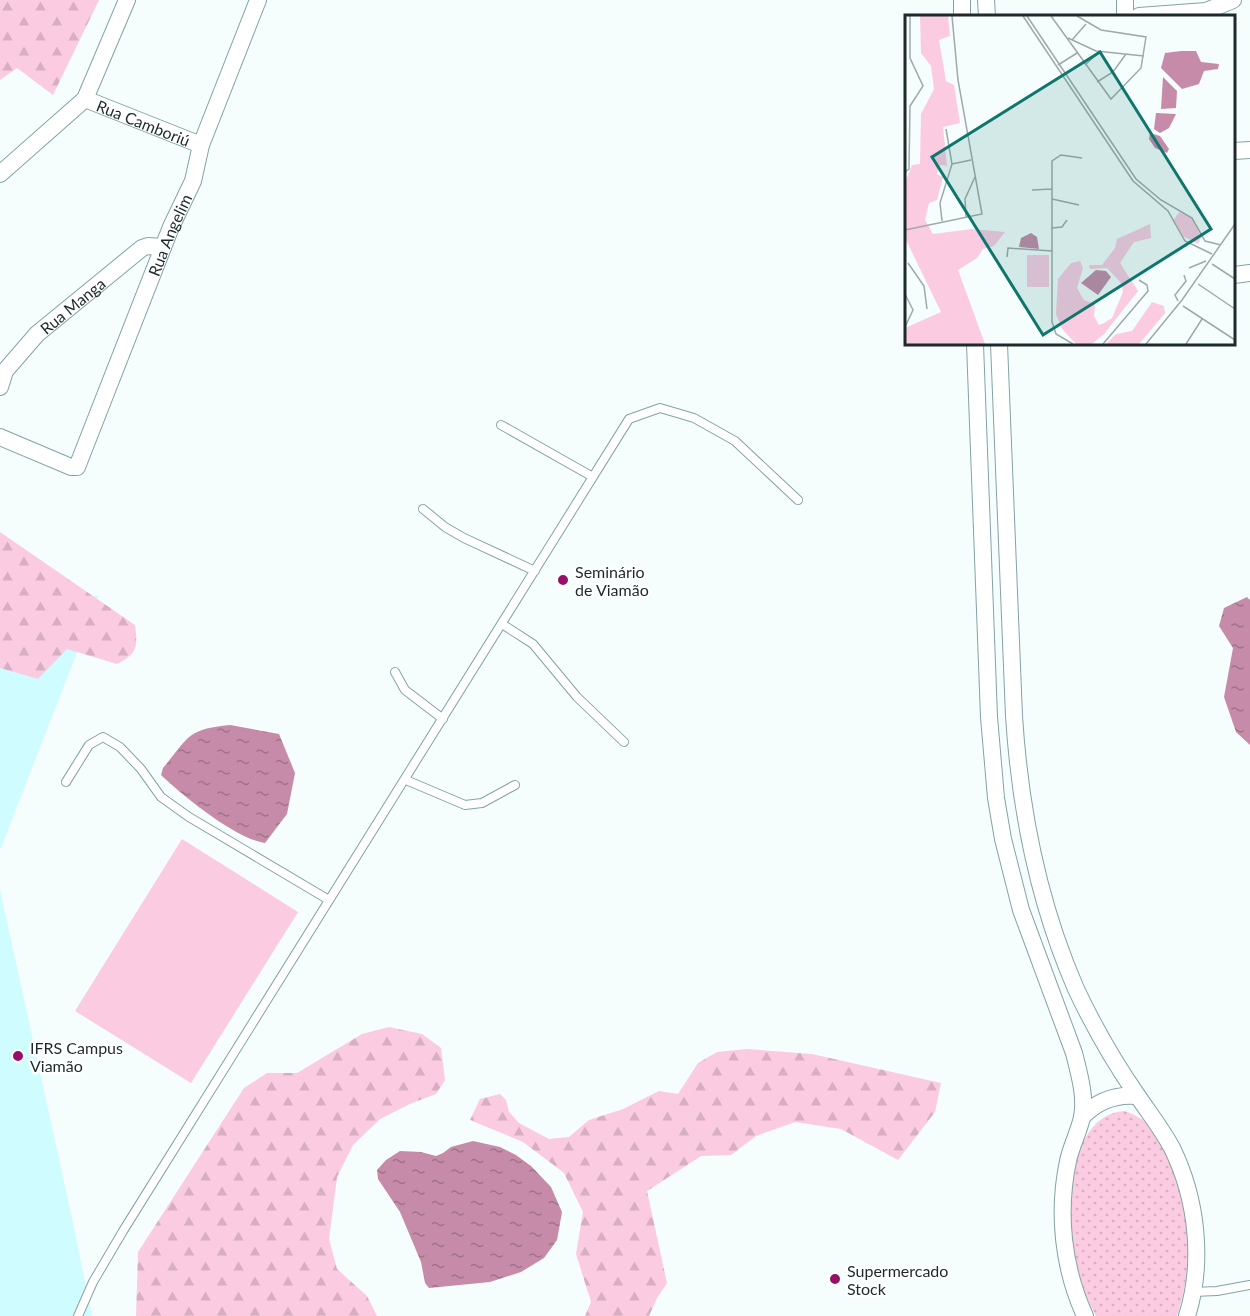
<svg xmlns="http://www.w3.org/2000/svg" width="1250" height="1316" viewBox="0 0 1250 1316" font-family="Lato,sans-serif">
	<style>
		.built { fill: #cffcff }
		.green { fill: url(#green-dots) }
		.forest { fill: url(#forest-firs) }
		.pitch { fill: #fbcbe2 }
		.water { fill: url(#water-ripples) }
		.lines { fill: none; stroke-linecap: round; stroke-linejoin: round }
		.service-casing { stroke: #83a3a5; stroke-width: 10 }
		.minor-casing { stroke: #83a3a5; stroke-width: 18 }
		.service { stroke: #fff; stroke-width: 8 }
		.minor { stroke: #fff; stroke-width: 16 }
		.poi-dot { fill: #961067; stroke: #fff; stroke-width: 2 }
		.labels { text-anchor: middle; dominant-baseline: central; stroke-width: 5; stroke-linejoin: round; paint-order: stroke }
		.street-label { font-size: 16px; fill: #1d2a2b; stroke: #fff }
		.poi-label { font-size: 16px; fill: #1d2a2b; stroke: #fff; text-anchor: start }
		.inset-road { fill: none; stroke: #9fa9a9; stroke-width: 1.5 }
		.view { fill: #0f766e; fill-opacity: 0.15; stroke: #0f766e; stroke-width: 3 }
		.inset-edge { fill: none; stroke: #1d2a2b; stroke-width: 3 }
	</style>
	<defs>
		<pattern id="green-dots" width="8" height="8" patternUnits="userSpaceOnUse" patternTransform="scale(1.5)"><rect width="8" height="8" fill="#fbcbe2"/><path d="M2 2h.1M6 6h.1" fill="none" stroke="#d7aec2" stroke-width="1.8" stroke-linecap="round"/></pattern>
		<pattern id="forest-firs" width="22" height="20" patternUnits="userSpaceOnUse" patternTransform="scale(1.5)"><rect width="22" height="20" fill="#fbcbe2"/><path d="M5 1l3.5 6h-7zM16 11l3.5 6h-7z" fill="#d7aec2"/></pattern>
		<pattern id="water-ripples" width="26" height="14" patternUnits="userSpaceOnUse" patternTransform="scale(1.5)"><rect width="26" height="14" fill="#c58ba8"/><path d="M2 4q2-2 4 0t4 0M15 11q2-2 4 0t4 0" fill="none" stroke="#9f7289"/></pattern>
	</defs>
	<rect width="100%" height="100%" fill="#f6fdfd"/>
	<path class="built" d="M0 594 99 596 0 850Z
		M0 890 73 1223 92 1316H0Z"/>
	<path class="green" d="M1125 1111C1153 1121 1161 1138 1171 1164 1175 1177 1183 1190 1185 1203 1192 1241 1189 1279 1177 1316H1096C1086 1298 1079 1280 1075 1260 1066 1217 1065 1115 1125 1111Z"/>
	<path class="forest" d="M0 0H99L53 95 17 68 0 80Z
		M0 532 135 625C138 648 137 653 117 664L67 649 38 679 0 668Z
		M389 1027 422 1034 441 1048 445 1080 436 1094 412 1103 380 1119 353 1145 337 1177 329 1239 337 1269 367 1296 377 1316H136L138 1252 244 1088 267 1073H297L362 1034Z
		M747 1049 812 1054 941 1083 935 1112 898 1160 841 1129 795 1122 756 1136 731 1155 701 1156 647 1191 667 1283 657 1298 649 1316H585L591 1302 576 1254 583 1212 564 1173 523 1142 470 1120 480 1099 500 1094 506 1100 509 1112 519 1123 549 1139 569 1137 589 1120 623 1109 659 1091 678 1094 698 1063 717 1052Z"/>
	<path class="pitch" d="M182 839 298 912 191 1083 75 1011Z"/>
	<path class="water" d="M1247 597 1250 600V745L1236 732 1224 697 1233 648 1219 626 1224 608Z
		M230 725 279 734 295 773 287 814 265 843C236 839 183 796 161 775L163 768C189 737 187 729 230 725Z
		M473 1141 500 1147 516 1155 531 1166 551 1187 562 1212 557 1240 544 1258 521 1272 490 1282 429 1288 425 1283 421 1262 400 1212 378 1179 377 1170 386 1160 400 1151 421 1152 436 1156 443 1153 451 1147Z"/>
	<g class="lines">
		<defs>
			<path id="service" d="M501 425 593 477
				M423 509 445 527 464 538 535 571
				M502 624 533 644 577 697 624 742
				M395 672 405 690 443 719
				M406 780 465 805 482 803 515 785
				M66 782 89 745 103 737 120 747 141 769 161 797 189 817 329 900
				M1193 1292 1217 1291 1250 1285
				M78 1316 93 1282 123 1231 629 419 660 408 694 418 735 441 798 500"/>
			<g id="minor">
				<path d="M962 0V16"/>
				<path d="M986 0 987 16"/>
				<path d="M1125 0V16"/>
				<path d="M1139 16 1206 11 1233 0"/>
				<path id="s1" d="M85 99 201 145"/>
				<path d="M1234 151 1250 150"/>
				<path d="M0 174 85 99 127 0"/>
				<path d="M1234 275 1250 273"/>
				<path d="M975 344 989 717 996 798 1003 839 1021 910 1074 1053C1079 1073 1086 1096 1082 1117 1079 1132 1071 1146 1068 1161 1057 1213 1063 1268 1085 1316"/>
				<path d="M999 344 1014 716C1020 810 1038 902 1076 989 1093 1025 1114 1062 1137 1095 1149 1113 1162 1129 1172 1148 1197 1199 1204 1262 1187 1316"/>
				<path id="s2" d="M0 387 5 371 37 334 142 248 148 246 163 247"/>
				<path id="s3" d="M0 437 71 467H77L171 227 193 181 201 145 258 0"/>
				<path d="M1082 1117C1097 1101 1115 1094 1137 1096"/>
			</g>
		</defs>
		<use href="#service" class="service-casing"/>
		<use href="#minor" class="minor-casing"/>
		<use href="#service" class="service"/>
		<use href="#minor" class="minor"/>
	</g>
	<g class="poi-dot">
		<circle cx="563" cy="580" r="6"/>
		<circle cx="18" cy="1056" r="6"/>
		<circle cx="835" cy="1279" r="6"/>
	</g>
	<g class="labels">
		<g class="street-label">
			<text stroke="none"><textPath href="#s1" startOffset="63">Rua Camboriú</textPath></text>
			<text stroke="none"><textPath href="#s3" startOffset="333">Rua Angelim</textPath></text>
			<text stroke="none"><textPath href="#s2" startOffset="111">Rua Manga</textPath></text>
		</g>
		<g class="poi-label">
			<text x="575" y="571">Seminário<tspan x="575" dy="18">de Viamão</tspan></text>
			<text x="30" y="1047">IFRS Campus<tspan x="30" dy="18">Viamão</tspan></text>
			<text x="847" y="1270">Supermercado<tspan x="847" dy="18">Stock</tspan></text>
		</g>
	</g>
	<g transform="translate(905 15)">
		<rect width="330" height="330" fill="#f6fdfd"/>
		<path d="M274 197 288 204 296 223 293 229 278 221 269 205Z" fill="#fbcbe2"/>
		<path d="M15 1H43L45 21 34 25 41 66 49 70 55 108 38 112 42 151 35 150 32 159 38 162 32 185 24 188 20 205 28 219 67 214 100 217 89 231 78 234 72 243 53 255 80 329H0V313L36 297 0 223V168L7 150 15 149 16 99 29 74 26 51 16 38ZM245 209 246 223 229 227 215 248 233 276 199 319 187 329H171L157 314 151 299 153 264 166 248 175 246 178 253 172 273 179 285 190 289 189 301 194 310 199 308 207 303 218 277 216 268 202 253 185 254 184 250H197L210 233 212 224ZM247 287 259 291 260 298 234 329H201L211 319 227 316Z" fill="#fbcbe2"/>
		<path d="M122 240H144V272H122Z" fill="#fbcbe2"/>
		<path d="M276 36H291L296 47 314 49 313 54 299 56 294 69 277 74 256 53 260 38ZM258 62 272 76 271 93 256 94ZM251 98 271 99 264 113 255 118 249 114ZM245 118 255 121 264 134 262 138 250 133 244 124ZM126 218 132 222 134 234 114 232 116 223ZM191 255 201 256 206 262 193 280 176 268Z" fill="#c58ba8"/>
		<path class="inset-road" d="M118 1 228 166 263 196 280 226 307 239M122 1 231 164 256 185 287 203 300 226 316 230M146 1 206 84 236 53 241 22 196 15 172 1M163 23 191 36 239 41M167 25 181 9M153 50 172 38M180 50 194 37M192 67 208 57 221 39M47 149 66 145M0 157 4 154 5 91 18 71 5 43V1M127 175 147 174M147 184 174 190M61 202 60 184 70 162M37 206 35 188 47 149 41 114M147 213 157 212 162 205M0 215 77 199 53 65 47 1M102 242 103 233 147 236M3 248 19 271 22 294M307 249 330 264M284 253 301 246M293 269 330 294M0 279 8 295 0 312M273 286 270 280 281 266 279 260M278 291 330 325M168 329 151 319 147 307V146L156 140 177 143M198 329 243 276 242 270 234 265M241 329 277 285 330 209M281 329 297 304"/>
		<path class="view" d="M195 37 306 214 138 320 27 142Z"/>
		<rect width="330" height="330" class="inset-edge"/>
	</g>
</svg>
